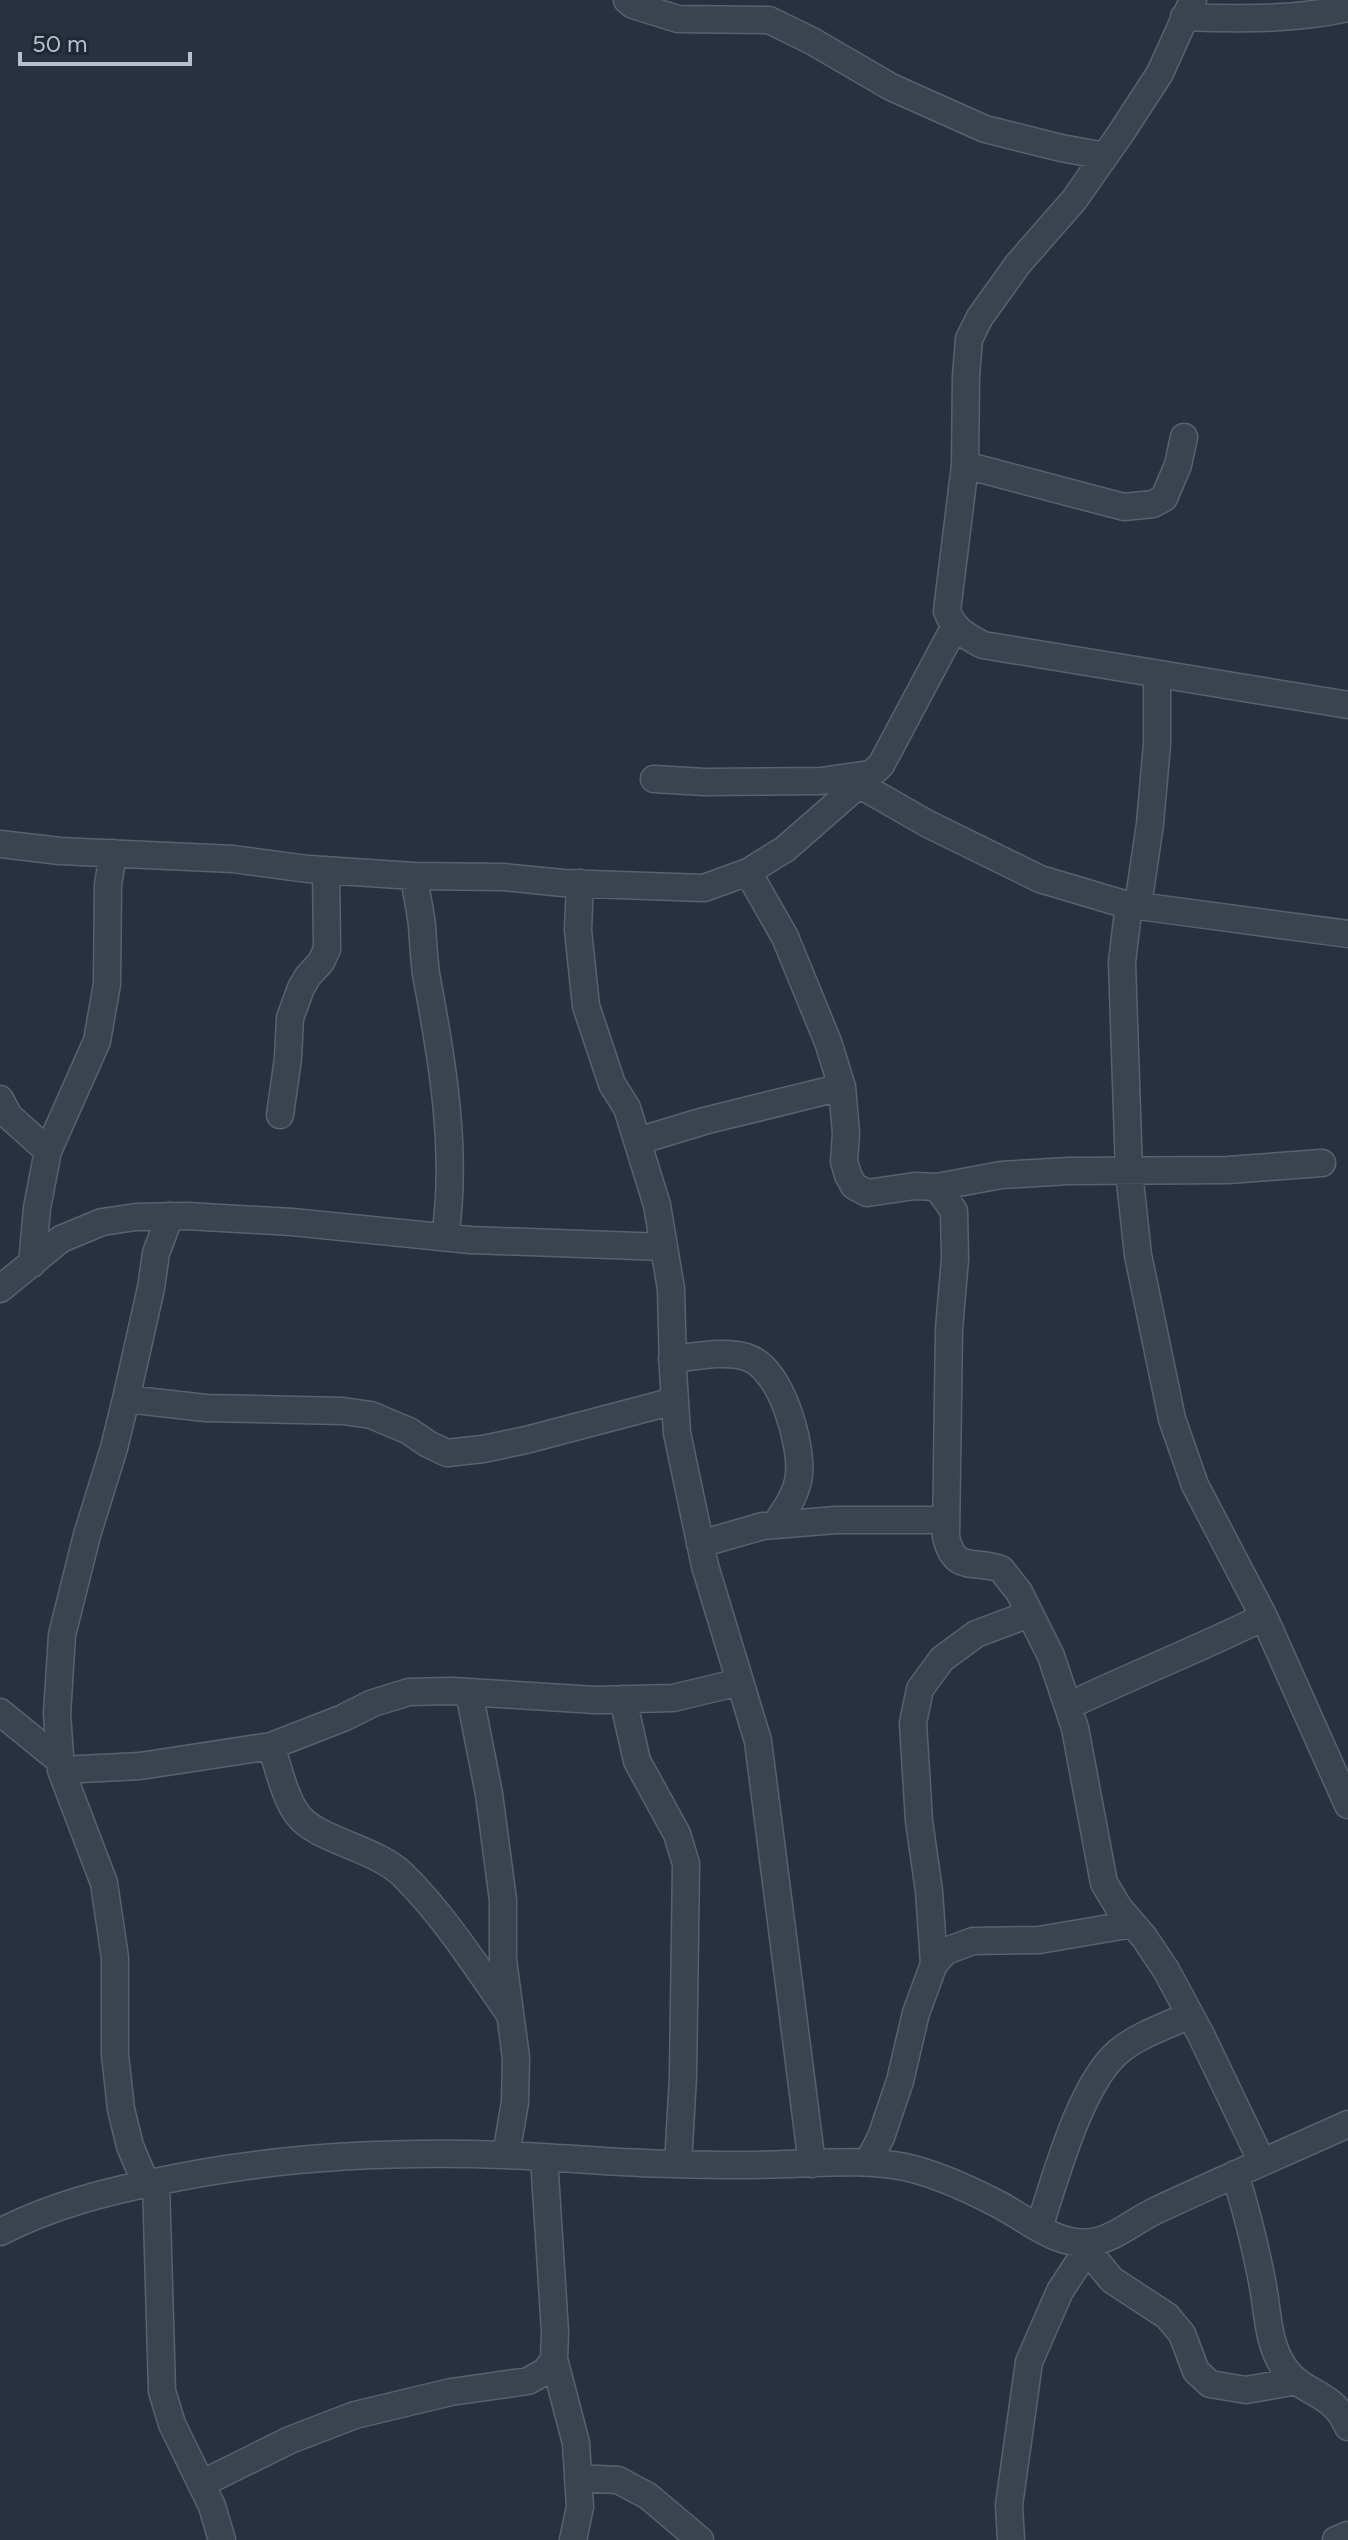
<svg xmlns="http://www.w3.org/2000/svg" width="1348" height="2540" viewBox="0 0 1348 2540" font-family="Figtree,sans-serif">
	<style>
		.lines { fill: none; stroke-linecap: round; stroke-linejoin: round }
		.minor-casing { stroke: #59616e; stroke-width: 29 }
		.minor { stroke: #3b4350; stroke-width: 26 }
	</style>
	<rect width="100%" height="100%" fill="#273141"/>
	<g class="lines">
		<defs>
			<path id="minor" d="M627 0 633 5 678 19 769 20 812 41 891 87 985 129 1061 148 1105 156
				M1193 0 1160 73 1121 133 1074 200 1018 264 980 317 969 339 966 376 965 465 947 611C954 630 966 636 983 645L1348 705
				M1184 17C1238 19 1296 20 1348 8
				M965 465 1124 507 1153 504 1164 498 1178 465 1184 437
				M654 779 704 782 821 781 870 774
				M858 784 928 824 1040 879 1124 904 1348 934
				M0 844 60 851 233 859 308 869 414 876 503 877 563 883 704 888 748 872 785 849 881 765 955 626
				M748 872 785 937 828 1042 842 1087 846 1133 844 1161 848 1175 854 1186 867 1193 915 1186 937 1187 954 1211 955 1259 949 1329 946 1537C955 1574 974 1559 1001 1569L1019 1592 1051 1656 1075 1728 1104 1883 1119 1908 1144 1937 1166 1970 1201 2035 1262 2162
				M414 876C416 892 420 909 422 925 423 941 424 958 426 974 442 1058 458 1152 445 1237
				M580 883 578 930 586 1006 612 1084 627 1108 657 1205 671 1289 673 1370 677 1433 705 1566 758 1741 812 2164
				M1129 904 1122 962 1129 1172 1138 1255 1172 1419 1195 1485 1264 1617 1348 1805
				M1138 905 1150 824 1157 744V675
				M0 1099 9 1116 48 1151
				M280 1115 288 1058 290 1018 301 988 308 976 321 962 327 949 326 870
				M638 1141 704 1121 842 1087
				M937 1187 1001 1175 1069 1171 1228 1170 1322 1163
				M32 1264 37 1208 48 1151 97 1041 107 984 108 885 113 853
				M0 1289 61 1239 102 1222 136 1217 187 1216 292 1222 471 1240 664 1247
				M672 1359C695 1357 724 1350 746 1357 781 1367 802 1443 799 1475 797 1494 785 1510 775 1525
				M126 1399 206 1408 343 1411 371 1415 409 1431 428 1444 447 1453 483 1449 526 1440 674 1401
				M700 1544 763 1526 836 1520H946
				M469 1692 489 1794 503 1900V1960L516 2058 515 2102 506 2155
				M623 1699 637 1761 677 1834 686 1864 683 2077 678 2164
				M1068 1706C1133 1675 1199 1649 1264 1617
				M0 1712 59 1760
				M271 1746C278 1766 285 1799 298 1815 316 1840 376 1848 403 1875 442 1913 477 1967 508 2012
				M61 1770 140 1766 271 1746 343 1718 373 1703 409 1692 452 1691 595 1700 673 1698 740 1682
				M934 1964 929 1891 919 1821 913 1723 920 1689 942 1659 976 1634 1029 1614
				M868 2162 881 2137 900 2081 916 2013 934 1964 946 1951 973 1941 1039 1940 1133 1924
				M1235 2174C1246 2209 1255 2245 1262 2281 1268 2310 1267 2346 1286 2370 1304 2395 1333 2391 1348 2427
				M156 2182 162 2391 172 2424 212 2506 222 2540
				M146 2184 130 2146 121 2109 115 2055V1958L104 1883 61 1770 57 1714 62 1635 87 1535 114 1448 126 1399 151 1288 156 1253 170 1216
				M1039 2228C1055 2179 1080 2085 1118 2052 1138 2035 1166 2026 1190 2015
				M0 2232C51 2206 104 2192 160 2181 272 2157 389 2151 504 2155 560 2157 616 2163 673 2164 710 2165 748 2166 785 2164 825 2163 866 2159 905 2167 937 2174 967 2188 996 2203 1026 2218 1056 2247 1092 2242 1114 2239 1136 2220 1155 2211 1219 2181 1284 2153 1348 2124
				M1087 2250 1112 2280 1167 2316 1182 2334 1196 2371 1210 2384 1246 2390 1297 2381
				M554 2359 576 2443 580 2507 573 2540
				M578 2478 618 2480 648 2496 700 2540
				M201 2484 290 2440 355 2415 451 2392 528 2381 546 2371 554 2359 555 2332 544 2158
				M1011 2540 1009 2505 1029 2362 1060 2291 1092 2242
				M1336 2540 1348 2535"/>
		</defs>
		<use href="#minor" class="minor-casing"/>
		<use href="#minor" class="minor"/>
	</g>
	<path d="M20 52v12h170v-12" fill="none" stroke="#b8becb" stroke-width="4"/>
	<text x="32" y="52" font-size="24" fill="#b8becb" stroke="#202836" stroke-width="6" paint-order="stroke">50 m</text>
</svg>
